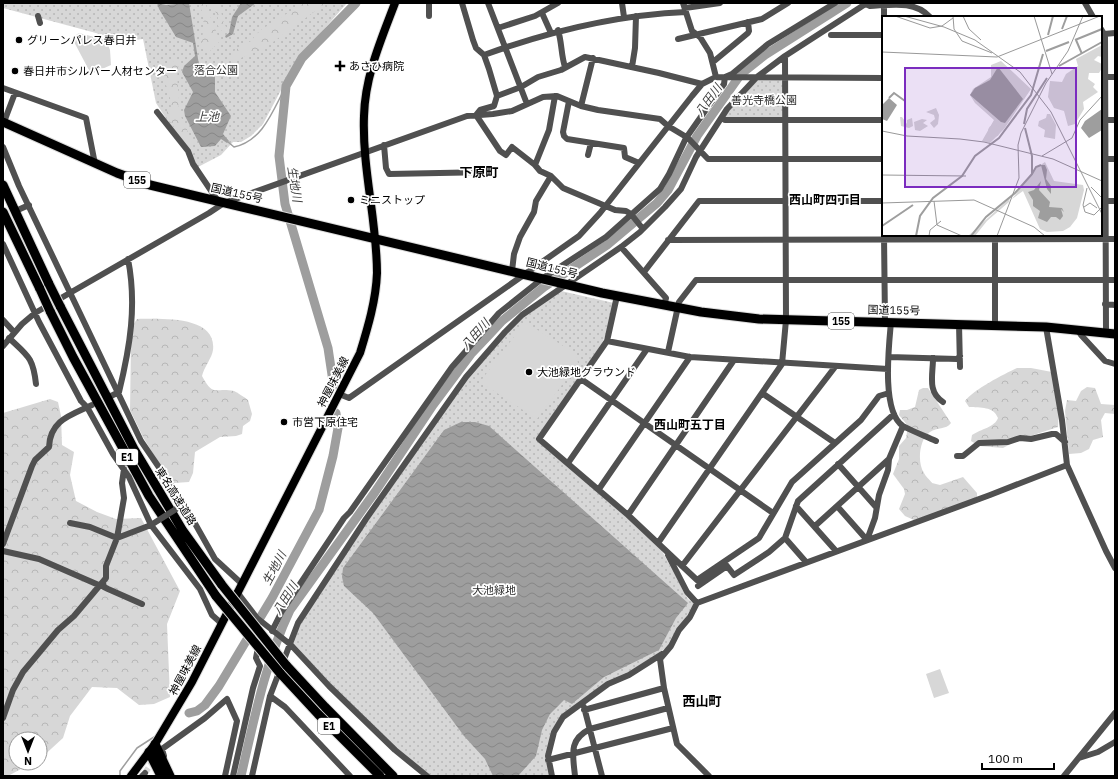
<svg xmlns="http://www.w3.org/2000/svg" width="1118" height="779" viewBox="0 0 1118 779" font-family="'IBM Plex Sans','Noto Sans JP',sans-serif">
	<style>
		.green { fill: url(#green-dots) }
		.forest { fill: url(#forest-crowns) }
		.pitch { fill: #d7d7d7 }
		.water { fill: url(#water-waves) }
		.lines { fill: none; stroke-linecap: round; stroke-linejoin: round }
		.stream { stroke: #9e9e9e; stroke-width: 1.5 }
		.river { stroke: #9e9e9e; stroke-width: 9 }
		.minor-tunnel { stroke: #d9d9d9; stroke-width: 6; stroke-dasharray: 6 3; stroke-linecap: butt }
		.major-casing { stroke: #dbdbdb; stroke-width: 10 }
		.highway-casing { stroke: #dbdbdb; stroke-width: 11 }
		.minor { stroke: #505050; stroke-width: 6 }
		.major { stroke: #000; stroke-width: 8 }
		.highway { stroke: #000; stroke-width: 9 }
		.highway-bridge-casing { stroke: #dbdbdb; stroke-width: 11; stroke-linecap: butt }
		.minor-bridge { stroke: #505050; stroke-width: 6 }
		.highway-bridge { stroke: #000; stroke-width: 9 }
		.poi-dot { fill: #000; stroke: #fff; stroke-width: 1.5 }
		.labels { text-anchor: middle; dominant-baseline: central; stroke-width: 3.5; stroke-linejoin: round; paint-order: stroke }
		.shield { fill: #fff; stroke: #4c4c4c; stroke-width: 1 }
		.shield-label { font-size: 10px; font-weight: bold; fill: #000 }
		.poi-label { font-size: 11px; fill: #000; stroke: #fff; text-anchor: start }
		.park-label { font-size: 11px; fill: #2e2e2e; stroke: #fff }
		.street-label { font-size: 11px; fill: #000; stroke: #fff }
		.water-label { font-size: 12px; font-style: italic; fill: #3f3f3f; stroke: #fff }
		.neighbourhood-label { font-size: 12px; font-weight: bold; fill: #000; stroke: #fff }
		.quarter-label { font-size: 13px; font-weight: bold; fill: #000; stroke: #fff }
		.inset-river { fill: none; stroke: #9e9e9e; stroke-width: 2 }
		.inset-road { fill: none; stroke: #999; stroke-width: 1 }
		.view { fill: #7b2cbf; fill-opacity: 0.15; stroke: #7b2cbf; stroke-width: 2 }
		.inset-edge { fill: none; stroke: #000; stroke-width: 2 }
	</style>
	<defs>
		<pattern id="green-dots" width="8" height="8" patternUnits="userSpaceOnUse"><rect width="8" height="8" fill="#d7d7d7"/><path d="M2 2h.1M6 6h.1" fill="none" stroke="#b7b7b7" stroke-width="1.8" stroke-linecap="round"/></pattern>
		<pattern id="forest-crowns" width="20" height="18" patternUnits="userSpaceOnUse"><rect width="20" height="18" fill="#d7d7d7"/><path d="M2 6a3 3 0 1 1 6 0M12 15a3 3 0 1 1 6 0" fill="none" stroke="#b7b7b7"/></pattern>
		<pattern id="water-waves" width="16" height="10" patternUnits="userSpaceOnUse"><rect width="16" height="10" fill="#9e9e9e"/><path d="M0 5q4-4 8 0t8 0" fill="none" stroke="#868686"/></pattern>
	</defs>
	<rect width="100%" height="100%" fill="#fff"/>
	<path class="green" d="M3 3H347L297 60 263 124 251 136 241 142H233L221 155 198 167 156 103 143 39 113 43 107 36 3 8Z
		M758 80H781L783 82V119H721Z
		M561 291 614 303 607 332 602 343 536 439 624 514 661 549 688 599 694 604 669 646 563 715 548 746 550 776H430L396 748 330 685 292 641 312 602 466 380 506 334 523 316Z"/>
	<path class="forest" d="M198 3H205L220 41 209 52 202 43 204 15Z
		M210 3H219L224 24 227 28 224 34 218 26V16Z
		M304 3H326L273 42 235 61 229 59 235 50 251 41 259 31Z
		M175 60 180 64C173 74 182 97 178 110L191 139V143L189 146 164 114 171 108 170 98 162 72 166 66Z
		M137 319C160 319 217 315 213 350 212 358 204 367 202 376 214 398 214 387 234 391 238 393 244 397 248 400L252 414 250 421 243 426 242 434 236 436 220 437 195 452 193 473 189 482 174 483 167 477 143 437 130 410 131 341 133 325Z
		M1017 368H1031L1052 372 1059 406 1058 427 1018 440 1003 448 979 446 971 441 972 435C981 429 995 427 998 418 993 406 981 408 969 407L965 401C973 390 1004 374 1017 368Z
		M1087 387 1095 388 1101 404 1115 405V414L1105 413 1101 420 1103 437 1093 440 1089 449 1081 453 1069 454 1065 411 1067 400 1076 401 1081 391Z
		M923 388H928L951 423C946 430 937 427 930 432 919 439 917 463 924 473 926 477 929 479 932 483L940 485 963 477 977 493V497L949 509 914 520 905 516 899 509 905 494 904 489 893 474 899 459V446L906 438 908 426 899 415 900 410H907L915 407 919 390Z
		M50 399 58 402 61 416 62 445 74 452 70 475 76 501 97 512 116 519 141 518 180 591 167 624 170 697 154 704 139 705 117 688 92 687 70 716 63 738 40 759V739H16V763H32L8 776H3V413Z"/>
	<path class="pitch" d="M79 33 106 40 110 50 111 65 91 74 72 38Z
		M525 322 576 354 578 363 537 419 480 382Z
		M940 669 949 693 934 698 926 674Z"/>
	<path class="water" d="M157 3 166 5 189 3 199 65 215 70V92L231 116 223 134 229 141 227 143 221 139 215 146 201 147 185 116 184 110 193 92 182 72 184 66 195 56 193 43 176 37 159 9Z
		M241 3H256L238 16 233 34 226 38 225 36 229 33 232 17Z
		M461 422H475L489 426 688 603 676 618 659 650 604 677 572 704 564 700 550 714 542 730 536 756 518 776H493L485 759 464 736 373 613 344 586 342 577 343 568 444 430Z"/>
	<g class="lines">
		<path class="stream" d="M228 142 234 147C263 141 273 110 286 86
			M120 776V771L137 748 154 737"/>
		<path class="river" d="M334 388 328 348 285 204 279 156 286 86 302 58 356 3
			M189 713 197 711 205 705 219 686 272 598 319 510 333 456 338 428 336 413
			M241 776C254 720 265 663 290 610L375 492 433 405 471 354 490 334 502 321 544 287 607 245 657 203 668 190 697 136 741 74 765 55 847 3"/>
		<path class="minor-tunnel" d="M145 773 155 758"/>
		<defs>
			<path id="major" d="M131 776 155 744 192 682 360 353C368 327 376 300 377 273 377 221 362 169 364 116 365 76 381 40 395 3"/>
			<path id="highway" d="M3 122 117 173 150 185 602 293 701 312 759 319 1046 327 1115 334
				M3 185 49 284
				M3 212 40 289
				M60 306 134 449 183 531 222 585
				M50 311 73 357 149 496 216 596
				M286 665 325 707 393 776
				M280 673 318 714 380 776
				M155 744 170 776
				M149 752 161 776"/>
		</defs>
		<use href="#major" class="major-casing"/>
		<use href="#highway" class="highway-casing"/>
		<path class="minor" d="M429 3V16
			M462 3 473 40 476 48 484 55 489 69 497 96 494 106 480 110 476 115 500 151 506 155 512 147 535 165 540 171 551 176 563 188 615 210 626 211 631 214 643 229
			M488 3 527 104
			M622 3 624 17
			M683 3 692 31 700 37 710 53 716 77
			M1085 3 1093 17
			M866 4 870 6C891 5 914 0 930 17
			M884 6V17
			M685 8 720 3
			M542 13 551 33
			M38 16 40 23
			M498 28 535 16 558 3
			M1101 29 1105 36 1106 333
			M558 30C562 43 561 55 565 67
			M1104 34 1115 33
			M831 35H883
			M678 39 762 19 788 3
			M484 55C550 31 616 15 686 12
			M713 62 748 33 749 31 748 22
			M632 67 635 48 636 16
			M1103 77H1115
			M3 88 86 118 95 164
			M497 96 521 87 538 77 561 70 585 57 659 73 702 84
			M569 101 563 132 564 136 567 139 624 148 625 157 639 163
			M581 106 593 58
			M157 112 188 151 193 164 218 201
			M725 120H883
			M1103 120H1115
			M4 122 15 93
			M384 145 386 168 389 174 490 172
			M3 147 19 186 141 441 184 504 215 559 241 583
			M588 155 591 143
			M1103 159H1115
			M535 165 549 130 555 96
			M1101 201H1115
			M20 209 29 205
			M884 235 885 322
			M995 235V325
			M668 240 1115 239
			M3 244 39 322 81 401 87 407 113 454 129 477 151 525 200 589 212 615 221 623
			M621 247 666 298 664 306
			M512 271 514 254 520 237 534 212 536 201 551 176
			M644 272 699 201H883
			M617 296 607 341 539 439 628 515 697 580 759 538 792 482 861 420 879 396 889 393
			M1105 304 1115 305
			M3 320 14 332
			M891 322C889 345 881 412 903 426 912 431 925 436 936 441
			M959 324 960 367
			M1046 327 1062 420 1067 465 1106 551 1115 568
			M1078 330 1081 335 1105 361 1115 364
			M9 338C28 356 33 357 36 384
			M607 341 690 357 888 369
			M3 346 22 324 35 313 209 213 224 203 467 116 493 114 512 111 543 97 557 96 581 106 598 110 660 119 668 126 688 138 708 159H883
			M668 352 679 302 696 280H1115
			M889 357 957 359 960 356
			M933 358C933 375 927 392 943 402
			M581 379 773 513
			M762 393 835 443
			M339 394 349 398 579 236 600 213 692 96 702 84 716 77 883 78
			M111 396 119 392C130 347 137 305 128 259
			M957 456H963L979 443 1008 442 1020 438 1031 439 1052 434H1056L1065 442
			M568 463 647 349
			M838 464 876 507
			M599 489 690 357
			M796 506 836 551
			M837 506 867 540 875 518 879 495 888 470 889 459 903 426
			M628 515 734 360
			M70 523 90 527 117 538 151 525
			M815 526 889 459
			M785 538 806 562
			M658 543 782 364 786 320 785 56 867 3
			M3 544 32 466 35 460 49 447C50 420 71 415 92 405
			M3 551 39 559 101 586
			M668 555 687 592 697 603
			M682 566 835 367
			M103 583 104 587 108 589 142 604
			M698 586 727 566 734 575 769 552 785 538 798 501 894 414
			M237 592 257 618 291 645 329 686 395 750 427 776
			M272 631 282 611 344 518 350 512 452 367 499 313 543 278 606 237 660 189 669 174 686 138 724 84 725 77 732 74 768 44 835 3
			M270 696 285 707 350 776
			M584 707 602 776
			M584 710 664 688
			M3 718 13 690 23 672 58 630 74 616 106 578V566L117 538 124 498 122 483 124 469
			M164 756 162 749 205 718 227 699 237 721 225 776
			M1079 758 1098 752 1115 742
			M548 760 673 728
			M142 776 145 773
			M233 776 253 688 260 666 256 658 261 632
			M252 776 270 696 298 623 366 519 466 377 505 332 522 315 621 247 640 232 665 207 681 189 696 157 727 109 757 77 785 56
			M552 776 548 756 554 732 563 717 608 684 629 675 662 654
			M575 776C573 755 568 740 590 729L668 708
			M709 776 677 744 664 688 660 659 671 646 679 630 690 617 697 603 990 495 1067 465
			M1064 776 1115 713"/>
		<use href="#major" class="major"/>
		<use href="#highway" class="highway"/>
		<defs>
			<path id="highway-bridge" d="M49 284 60 306
				M40 289 50 311
				M222 585 286 665
				M216 596 280 673"/>
		</defs>
		<use href="#highway-bridge" class="highway-bridge-casing"/>
		<path class="minor-bridge" d="M151 525 184 504"/>
		<use href="#highway-bridge" class="highway-bridge"/>
	</g>
	<g class="poi-dot">
		<circle cx="19" cy="40" r="4"/>
		<path d="M338 60h4v4h4v4h-4v4h-4v-4h-4v-4h4z"/>
		<circle cx="15" cy="71" r="4"/>
		<circle cx="351" cy="200" r="4"/>
		<circle cx="529" cy="372" r="4"/>
		<circle cx="284" cy="422" r="4"/>
	</g>
	<g class="labels">
		<g class="shield">
			<rect x="124" y="172" width="26" height="16" rx="3"/>
			<rect x="828" y="313" width="26" height="16" rx="3"/>
			<rect x="116" y="449" width="22" height="16" rx="3"/>
			<rect x="318" y="718" width="22" height="16" rx="3"/>
		</g>
		<g class="shield-label">
			<text x="137" y="180">155</text>
			<text x="841" y="321">155</text>
			<text x="127" y="457">E1</text>
			<text x="329" y="726">E1</text>
		</g>
		<g class="poi-label">
			<text x="27" y="40">グリーンパレス春日井</text>
			<text x="349" y="66">あさひ病院</text>
			<text x="23" y="71">春日井市シルバー人材センター</text>
			<text x="359" y="200">ミニストップ</text>
			<text x="537" y="372">大池緑地グラウンド</text>
			<text x="292" y="422">市営下原住宅</text>
		</g>
		<g class="park-label">
			<text x="216" y="70">落合公園</text>
			<text x="764" y="100">善光寺橋公園</text>
			<text x="494" y="590">大池緑地</text>
		</g>
		<g class="street-label">
			<text transform="translate(237 193) rotate(13)">国道155号</text>
			<text transform="translate(552 268) rotate(14)">国道155号</text>
			<text transform="translate(894 310) rotate(1)">国道155号</text>
			<text transform="translate(333 382) rotate(-63)">神屋味美線</text>
			<text transform="translate(176 496) rotate(58)">東名高速道路</text>
			<text transform="translate(185 670) rotate(-62)">神屋味美線</text>
		</g>
		<g class="water-label">
			<text transform="translate(708 100) rotate(-54)">八田川</text>
			<text x="207" y="116">上池</text>
			<text transform="translate(295 184) rotate(81)">生地川</text>
			<text transform="translate(475 334) rotate(-48)">八田川</text>
			<text transform="translate(274 568) rotate(-62)">生地川</text>
			<text transform="translate(285 598) rotate(-58)">八田川</text>
		</g>
		<g class="neighbourhood-label">
			<text x="825" y="199">西山町四丁目</text>
			<text x="690" y="424">西山町五丁目</text>
		</g>
		<g class="quarter-label">
			<text x="479" y="172">下原町</text>
			<text x="702" y="701">西山町</text>
		</g>
	</g>
	<g transform="translate(882 16)">
		<rect width="220" height="220" fill="#fff"/>
		<path d="M119 45 149 73 122 113 108 127 100 125 112 104 93 87 88 79 91 73 109 61V49ZM163 146 172 165 201 169 202 174 195 202 188 211 181 215 165 216 158 213 141 175 130 183 154 152ZM128 182 127 186 105 205 93 220H86Z" fill="#d7d7d7"/>
		<path d="M220 29V41L216 40 212 44 220 48V52L217 57H207L206 63 213 68 211 71 216 76 201 86 202 93 193 108 186 110 182 95 172 92 166 81 168 65 180 66 184 58 196 50 194 43ZM54 92 57 99 56 108 52 112 48 107 53 103 52 99 44 96ZM165 98H168L174 109 173 123 162 121 163 114 156 110 157 105 164 102ZM18 101H20L25 108V104L30 102 31 110 27 112 19 110ZM40 103 45 104 41 107 46 110 38 115 33 114 32 106Z" fill="#d7d7d7"/>
		<path d="M106 115a6 6 0 1 1 12 0a6 6 0 1 1-12 0Z" fill="#d7d7d7"/>
		<path d="M116 51 141 83 123 107 119 106 88 79 93 72 108 64ZM7 82 15 89 5 105 0 103V89ZM220 93V114L207 122 199 112 203 105ZM159 149H163L165 154 164 163 169 170V178L165 173ZM159 165 157 174 168 186 167 191 180 192 182 196 179 193 181 200 178 204 174 201H169L165 206 156 202 158 195 151 190V184L146 176 152 174Z" fill="#9e9e9e"/>
		<path class="inset-river" d="M180 13 185 0M166 19 171 0M193 24 220 13M194 24 200 38M164 35 187 26M177 50 220 26M7 82 12 77 23 85M142 108 145 93 165 62M150 158 154 151 159 149M0 210 31 189M34 220 38 200 51 182 80 160 93 140 117 122 149 79 161 38M89 220 104 201 133 177 150 158V140L143 112"/>
		<path class="inset-road" d="M13 0 48 12 60 10 71 2M22 0 62 11 93 24 138 56 169 96 220 198M33 0H51M71 0 72 13 80 25 110 37M81 0 87 13 99 24M152 0 170 58M0 36 115 41 218 0M0 115 25 120 78 123 102 126 171 143 220 165M160 140 190 122 198 104 220 80M0 159 84 160M209 171 220 182M205 172 201 189 203 196 212 199 220 191M52 185 55 209 80 220M0 187 92 184 152 211 163 220M202 191 208 187 215 192M47 220 48 214 59 205M115 220 137 162 136 129 139 117 164 67 186 35 201 0"/>
		<path class="view" d="M23 52H194V171H23Z"/>
		<rect width="220" height="220" class="inset-edge"/>
	</g>
	<rect width="1118" height="779" fill="none" stroke="#000000" stroke-width="8"/>
	<g transform="translate(28 751) rotate(180)"><circle r="19" fill="#ffffff" stroke="#999999"/>
	<path d="M0-3L7 15L0 10L-7 15Z" fill="#000000"/>
	<text y="-6" font-size="11" font-weight="bold" text-anchor="middle" fill="#000000">N</text>
	</g>
	<path d="M982 763v6h72v-6" fill="none" stroke="#000000" stroke-width="2"/>
	<text x="988" y="763" font-size="12" fill="#000000" stroke="#ffffff" stroke-width="3" paint-order="stroke">100 m</text>
</svg>
